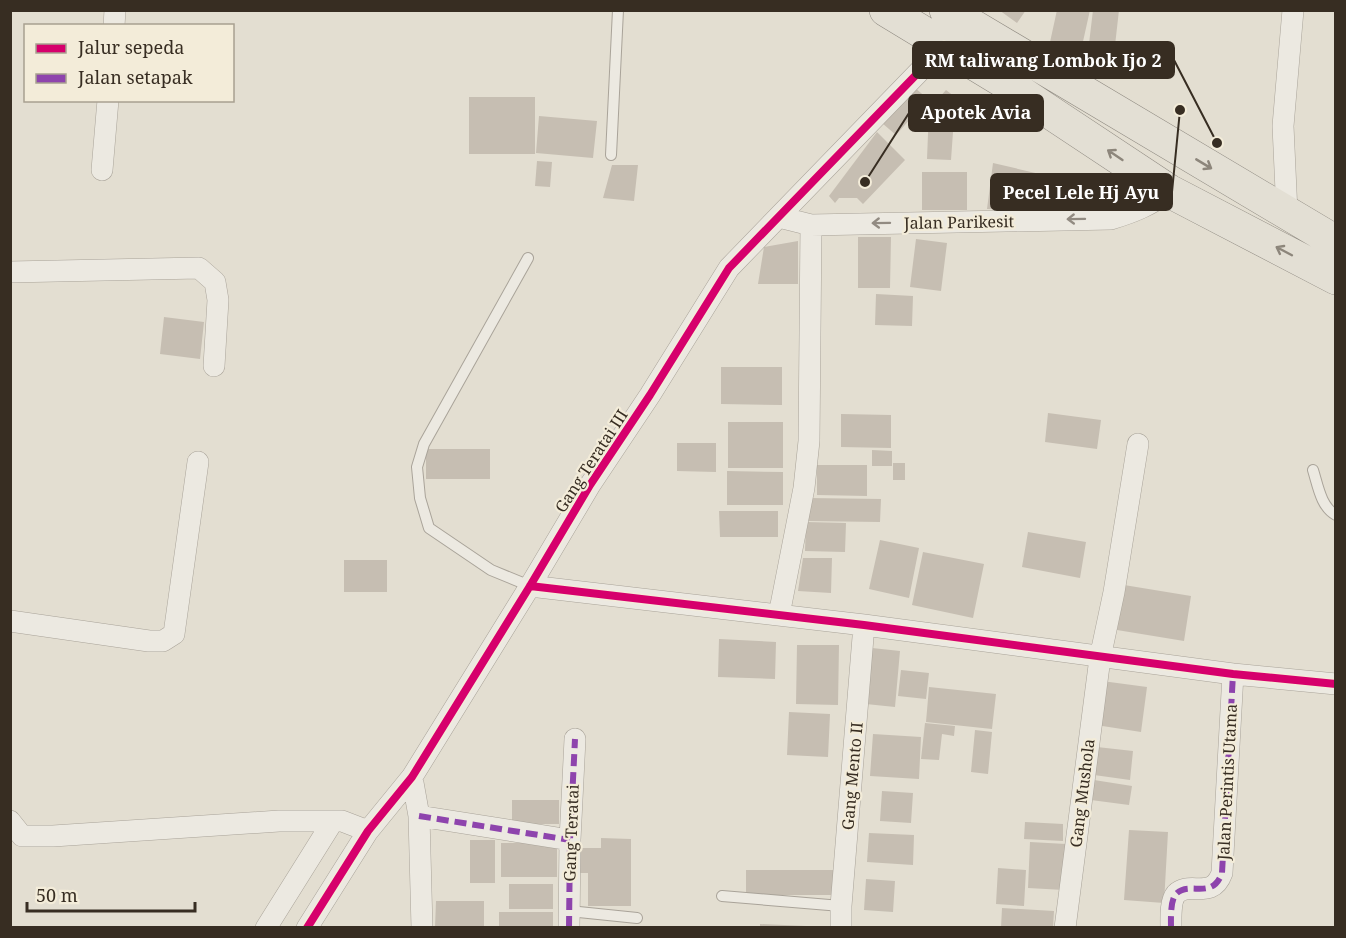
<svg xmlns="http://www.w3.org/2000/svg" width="1346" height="938" viewBox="0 0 1346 938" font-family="'Noto Serif',serif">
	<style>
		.building { fill: #c6beb2 }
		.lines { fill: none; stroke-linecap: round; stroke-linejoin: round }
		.service-casing { stroke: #a9a399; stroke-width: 12 }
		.minor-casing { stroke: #a9a399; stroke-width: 22 }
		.primary-casing { stroke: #8e8980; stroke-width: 34 }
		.service { stroke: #ece9e1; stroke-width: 10 }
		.minor { stroke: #ece9e1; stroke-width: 21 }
		.primary { stroke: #e3dfd4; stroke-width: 33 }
		.quiet { stroke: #8e44ad; stroke-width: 6; stroke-dasharray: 12 6; stroke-linecap: butt }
		.cycleway-casing { stroke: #f3ecd9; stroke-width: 11 }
		.cycleway { stroke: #d6006c; stroke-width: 8 }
		.oneway { stroke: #8d867b }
		.oneway2 { stroke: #928b82 }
		.labels { text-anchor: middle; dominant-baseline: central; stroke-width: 4.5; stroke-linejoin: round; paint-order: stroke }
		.street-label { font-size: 16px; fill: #372d22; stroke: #f3ecd9 }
		.leader { fill: none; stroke: #372d22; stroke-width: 2 }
		.callout-dot { fill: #372d22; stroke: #f3ecd9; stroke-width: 2 }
		.callout { fill: #372d22; stroke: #372d22; stroke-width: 2 }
		.callout-label { font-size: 18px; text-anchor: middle; font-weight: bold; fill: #fff }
	</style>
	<rect width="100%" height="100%" fill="#e3ded1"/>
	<path class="building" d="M999 10H1026L1017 23Z
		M1057 10H1090L1078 64 1047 56Z
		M1093 10H1119L1112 72 1086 69Z
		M914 87 928 99 896 135 882 123Z
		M946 90 963 103 954 118 951 160 927 159 929 109Z
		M469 97H535V154H469Z
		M539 116 597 121 593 158 536 153Z
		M877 132 905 160 863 204 857 198H839L835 203 829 196Z
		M537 161 552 162 550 187 535 186Z
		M993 163 1074 182V211L987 209Z
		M612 165H638L634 201 603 198Z
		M922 172H967V210H922Z
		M858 237H891L890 288H858Z
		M916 239 947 243 941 291 910 287Z
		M798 241V284H758L764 247Z
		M876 294 913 296 912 326 875 325Z
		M164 317 204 322 200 359 160 354Z
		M721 367H782V405L721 404Z
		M1048 413 1101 420 1097 449 1045 442Z
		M841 414 891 415V448L841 447Z
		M728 422H783V468H728Z
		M677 443H716V472L677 471Z
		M426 449H490V479H426Z
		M872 450 892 451V466H872Z
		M893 463H905V480H893Z
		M817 465H867V496L817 495Z
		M727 471 783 472V505H727Z
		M808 498 881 499 880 522 808 521Z
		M719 511H778V537H720Z
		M806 522 846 523 845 552 805 551Z
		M1028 532 1086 542 1080 578 1022 567Z
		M880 540 919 548 909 598 869 589Z
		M923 552 984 564 973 618 912 605Z
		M803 558H832L831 593 798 591Z
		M344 560H387V592H344Z
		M1124 585 1191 596 1184 641 1117 630Z
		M719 639 776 642 775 679 718 677Z
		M797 645H839L838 705 796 704Z
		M872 648 900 651 895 707 866 704Z
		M901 670 929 673 926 699 898 696Z
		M1102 681 1147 687 1141 732 1096 725Z
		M929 687 996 694 992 729 926 722Z
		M789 712 830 714 828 757 787 755Z
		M925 723 955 726 954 736 942 734 939 760 921 759Z
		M975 730 992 732 988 774 971 772Z
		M873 734 921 737 919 779 870 776Z
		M1097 747 1133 751 1130 780 1094 775Z
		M1094 780 1132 786 1129 805 1091 800Z
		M882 791 913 793 911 823 880 821Z
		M512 800H559V824H512Z
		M1025 822 1063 824V841L1024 839Z
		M1129 830 1168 832 1164 903 1124 900Z
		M869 833 914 835 913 865 867 862Z
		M601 838 631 839V906H588V873H575V848H601Z
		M470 840H495V883H470Z
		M1030 842 1066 844 1064 890 1028 888Z
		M501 843H557V877H501Z
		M998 868 1026 870 1024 906 996 904Z
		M746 870H836V895H746Z
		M866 879 895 881 893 912 864 910Z
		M509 884H553V909H509Z
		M436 901H484V928H435Z
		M1002 908 1054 911 1053 928H1001Z
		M499 912H553V928H499Z
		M760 924 806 926V928H760Z"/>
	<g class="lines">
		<defs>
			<path id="service" d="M611 155 618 10
				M528 258 424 444 417 467 420 498 429 528 491 570 530 586
				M1313 470C1318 486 1321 507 1336 515
				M722 896 841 906
				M569 911 637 918"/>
			<path id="minor" d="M114 26 115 10
				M102 170 108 100
				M1287 213 1283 126 1293 10
				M779 217 811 225 1111 219C1134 212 1151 205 1169 191
				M10 272 199 268 215 282 218 300 214 366
				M530 586 864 625 1233 674 1336 684
				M779 615 804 488 809 441 811 225
				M10 621 149 641H163L174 634 198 462
				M412 777 419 816 422 928
				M419 816 570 840
				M10 821 22 836H53L279 821H342L368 831
				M266 928 333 821
				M307 928 368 831 412 777 530 586 590 485 650 395 729 268 944 46
				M569 928 570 840 575 739
				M841 928V906L864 625
				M1065 928 1100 658 1114 592 1138 444
				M1171 928C1171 919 1170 901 1176 894 1189 880 1212 901 1222 873L1233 674"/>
			<path id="primary" d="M886 10 1003 81 1169 191 1336 278
				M946 10 1336 242"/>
		</defs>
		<use href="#service" class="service-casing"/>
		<use href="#minor" class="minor-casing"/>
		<use href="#primary" class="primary-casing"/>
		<use href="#service" class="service"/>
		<use href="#minor" class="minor"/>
		<use href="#primary" class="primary"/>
		<path class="quiet" d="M419 816 570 840
			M569 928 570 840 575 739
			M1171 928C1171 919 1170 901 1176 894 1189 880 1212 901 1222 873L1233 674"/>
		<defs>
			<path id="cycleway" d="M530 586 864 625 1233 674 1336 684
				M307 928 368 831 412 777 530 586 590 485 650 395 729 268 944 46"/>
		</defs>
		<use href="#cycleway" class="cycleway-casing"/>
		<use href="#cycleway" class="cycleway"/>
	</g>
	<defs><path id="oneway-shaft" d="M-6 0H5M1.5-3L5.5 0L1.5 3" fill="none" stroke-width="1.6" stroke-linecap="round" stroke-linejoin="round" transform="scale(1.5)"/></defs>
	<g class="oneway">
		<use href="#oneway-shaft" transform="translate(1115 155) rotate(-146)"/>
		<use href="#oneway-shaft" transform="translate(1204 164) rotate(31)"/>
		<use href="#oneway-shaft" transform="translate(1284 251) rotate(-152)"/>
	</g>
	<g class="oneway2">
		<use href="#oneway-shaft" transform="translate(1076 219) rotate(179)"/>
		<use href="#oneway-shaft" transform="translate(881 223) rotate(179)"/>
	</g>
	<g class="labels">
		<g class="street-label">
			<text transform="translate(959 222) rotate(-1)">Jalan Parikesit</text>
			<text transform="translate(591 461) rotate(-57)">Gang Teratai III</text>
			<text transform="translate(852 776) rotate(-85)">Gang Mento II</text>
			<text transform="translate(1227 782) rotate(-87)">Jalan Perintis Utama</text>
			<text transform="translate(1082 793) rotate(-83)">Gang Mushola</text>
			<text transform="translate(571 833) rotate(-88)">Gang Teratai</text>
		</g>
	</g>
	<path class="leader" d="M1217 143L1174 60M865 182L909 113M1180 110L1172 192"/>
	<g class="callout-dot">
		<circle cx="1217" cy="143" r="6"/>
		<circle cx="865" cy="182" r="6"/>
		<circle cx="1180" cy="110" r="6"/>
	</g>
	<g class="callout">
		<rect x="913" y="42" width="261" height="36" rx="6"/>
		<rect x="909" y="95" width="134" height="36" rx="6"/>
		<rect x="991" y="174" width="181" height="36" rx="6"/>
	</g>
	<g class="callout-label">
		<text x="1043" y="67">RM taliwang Lombok Ijo 2</text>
		<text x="976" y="119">Apotek Avia</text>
		<text x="1081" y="199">Pecel Lele Hj Ayu</text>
	</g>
	<rect width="1346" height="938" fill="none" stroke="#372d22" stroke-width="24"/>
	<rect x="24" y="24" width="210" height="78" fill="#f3ecd9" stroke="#a8a090" stroke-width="1.5"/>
	<rect x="36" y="44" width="30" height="9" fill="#d6006c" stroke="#a8a090" stroke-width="1.5"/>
	<text x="78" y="54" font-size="18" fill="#372d22">Jalur sepeda</text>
	<rect x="36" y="74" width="30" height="9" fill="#8e44ad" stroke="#a8a090" stroke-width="1.5"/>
	<text x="78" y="84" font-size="18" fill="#372d22">Jalan setapak</text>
	<path d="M27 902v9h168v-9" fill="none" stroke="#372d22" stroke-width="3"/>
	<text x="36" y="902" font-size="18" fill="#372d22" stroke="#f3ecd9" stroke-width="4.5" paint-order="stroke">50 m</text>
</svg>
